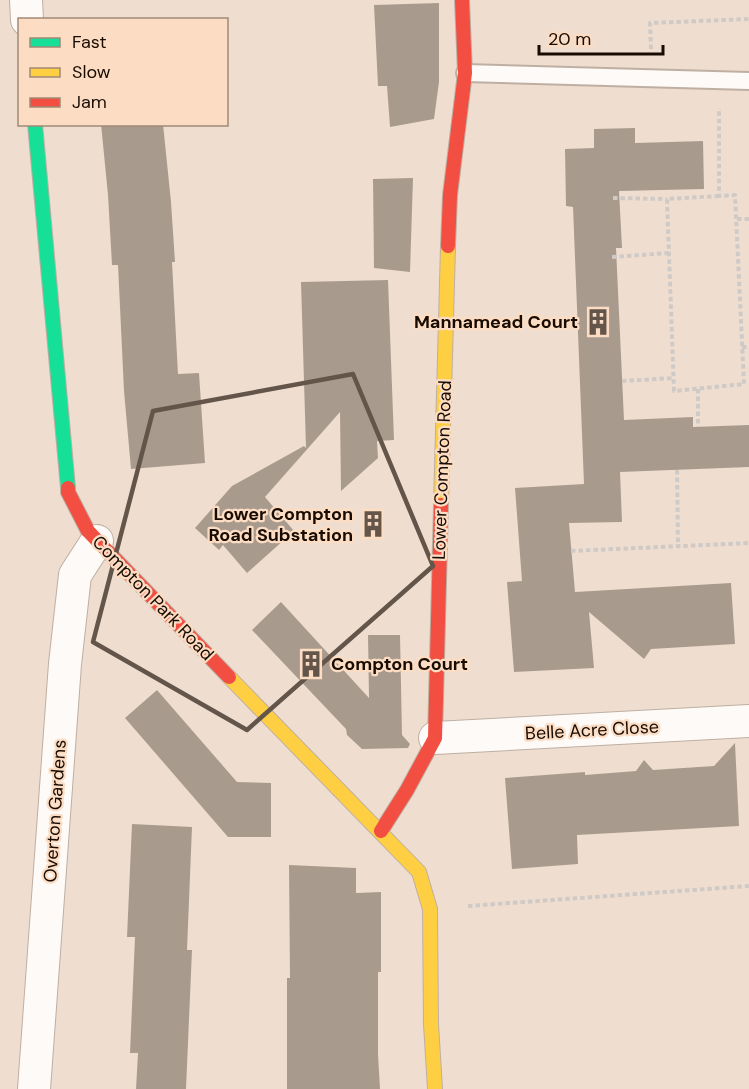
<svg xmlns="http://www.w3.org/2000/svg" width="749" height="1089" viewBox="0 0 749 1089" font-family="'DM Sans',sans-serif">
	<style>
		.building { fill: #a89b8e }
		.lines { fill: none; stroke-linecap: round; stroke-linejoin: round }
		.lane-casing { stroke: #beafa2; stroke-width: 20 }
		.street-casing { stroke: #beafa2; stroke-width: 34 }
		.fast-casing { stroke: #beafa2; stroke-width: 16 }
		.slow-casing { stroke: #beafa2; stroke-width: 16 }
		.jam-casing { stroke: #beafa2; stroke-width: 16 }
		.path { stroke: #d0cac7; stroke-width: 4; stroke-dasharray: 4.5 3; stroke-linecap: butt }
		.lane { stroke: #fdfaf8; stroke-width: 16 }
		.street { stroke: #fdfaf8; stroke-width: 32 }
		.fast { stroke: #16e098; stroke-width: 14 }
		.slow { stroke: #ffcf43; stroke-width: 14 }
		.jam { stroke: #f24e42; stroke-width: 14 }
		.marked { fill: none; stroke: #63554a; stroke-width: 4.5; stroke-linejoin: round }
		.labels { text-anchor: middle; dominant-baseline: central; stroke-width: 4.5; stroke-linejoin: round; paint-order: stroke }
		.poi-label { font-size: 18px; font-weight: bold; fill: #180b02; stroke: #fcddc3; text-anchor: end }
		.street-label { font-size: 18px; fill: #180b02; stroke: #fcddc3 }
	</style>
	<rect width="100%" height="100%" fill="#efded0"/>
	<path class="building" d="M439 3V82L434 119 390 127 387 86H378L374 5Z
		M101 124H163L171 202 175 262H172L178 374 199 373 205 463 131 469 124 391 118 265H112L108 195Z
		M635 128V143L703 141 704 189 619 191 622 248H616L624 420 693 417V427L749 425V467L620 472 622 522 569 523 575 592 731 583 735 644 651 649 644 659 589 612 594 668 514 672 507 582 522 581 515 488 584 484 573 207 566 206 565 149 594 148V129Z
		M413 178 410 272 374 268 373 179Z
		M388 280 394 440 377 441 378 458 341 491 340 412 265 497 294 531 247 573 223 545 219 550 195 528 232 486 304 446 306 448 301 282Z
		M281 602 369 698 368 635H400L402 735 410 744 408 748 362 749 347 735 346 729 252 630Z
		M157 690 237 782 271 783V837H228L125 718Z
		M735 743 739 826 577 835 578 864 512 869 505 778 585 772V775L636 771 644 760 653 770 714 766Z
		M132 824 192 827 187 950H192L186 1089H136L138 1053H130L135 937H127Z
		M289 865 356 868V893L381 892V972H378V1054L380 1089H287V978H290Z"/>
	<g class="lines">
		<defs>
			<path id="lane" d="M465 73 749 81"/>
			<path id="street" d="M26 0 27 20
				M435 738 749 721
				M34 1089 65 664 75 575 97 541"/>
			<path id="fast" d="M35 124 68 488"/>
			<path id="slow" d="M441 505 448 246
				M229 677 419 872 430 909 431 1024 435 1089"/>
			<path id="jam" d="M448 246 450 195 465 73 462 0
				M68 488V492L88 531 229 677
				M381 831 407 790 435 738 441 505"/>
		</defs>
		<use href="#lane" class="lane-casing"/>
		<use href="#street" class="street-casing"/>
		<use href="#fast" class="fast-casing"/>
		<use href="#slow" class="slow-casing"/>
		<use href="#jam" class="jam-casing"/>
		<path class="path" d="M651 49 650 23 749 19
			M719 196 667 199 674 391 744 384 735 195 719 196V108
			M613 198 667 199
			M737 219H749
			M612 257 669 253
			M742 347H749
			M622 381 674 378
			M698 389V427
			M677 470 678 546
			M571 551 749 543
			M468 906 749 886"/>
		<use href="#lane" class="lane"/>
		<use href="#street" class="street"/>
		<use href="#fast" class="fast"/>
		<use href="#slow" class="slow"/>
		<use href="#jam" class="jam"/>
	</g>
	<path class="marked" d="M353 374 433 566 247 730 93 642 153 411Z"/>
	<defs>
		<symbol id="building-bare" viewBox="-9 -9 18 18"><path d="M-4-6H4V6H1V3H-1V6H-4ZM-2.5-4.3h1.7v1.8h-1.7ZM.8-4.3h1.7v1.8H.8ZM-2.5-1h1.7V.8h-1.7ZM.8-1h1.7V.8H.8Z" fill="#63554a" stroke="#fcddc3" stroke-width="2.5" paint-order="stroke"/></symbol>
	</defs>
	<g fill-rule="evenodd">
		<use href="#building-bare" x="579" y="303" width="38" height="38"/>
		<use href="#building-bare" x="354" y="505" width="38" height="38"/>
		<use href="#building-bare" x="292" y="645" width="38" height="38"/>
	</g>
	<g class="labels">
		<g class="poi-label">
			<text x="578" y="322">Mannamead Court</text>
			<text x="353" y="514">Lower Compton<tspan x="353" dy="21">Road Substation</tspan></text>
			<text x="331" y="664" text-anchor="start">Compton Court</text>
		</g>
		<g class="street-label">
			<text transform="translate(442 470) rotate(-88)">Lower Compton Road</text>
			<text transform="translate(153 598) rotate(46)">Compton Park Road</text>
			<text transform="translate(592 730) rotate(-3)">Belle Acre Close</text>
			<text transform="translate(55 811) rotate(-86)">Overton Gardens</text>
		</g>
	</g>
	<rect x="18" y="18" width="210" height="108" fill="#fcddc3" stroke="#a18976" stroke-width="1.5"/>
	<rect x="30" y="38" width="30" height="9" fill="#16e098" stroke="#a18976" stroke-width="1.5"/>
	<text x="72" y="48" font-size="18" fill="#180b02">Fast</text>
	<rect x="30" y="68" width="30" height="9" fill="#ffcf43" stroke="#a18976" stroke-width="1.5"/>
	<text x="72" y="78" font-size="18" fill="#180b02">Slow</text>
	<rect x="30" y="98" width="30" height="9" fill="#f24e42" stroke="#a18976" stroke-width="1.5"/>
	<text x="72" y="108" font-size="18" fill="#180b02">Jam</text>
	<path d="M539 45v9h124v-9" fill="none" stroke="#180b02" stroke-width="3"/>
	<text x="548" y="45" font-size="18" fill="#180b02" stroke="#fcddc3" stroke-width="4.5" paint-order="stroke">20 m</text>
</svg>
